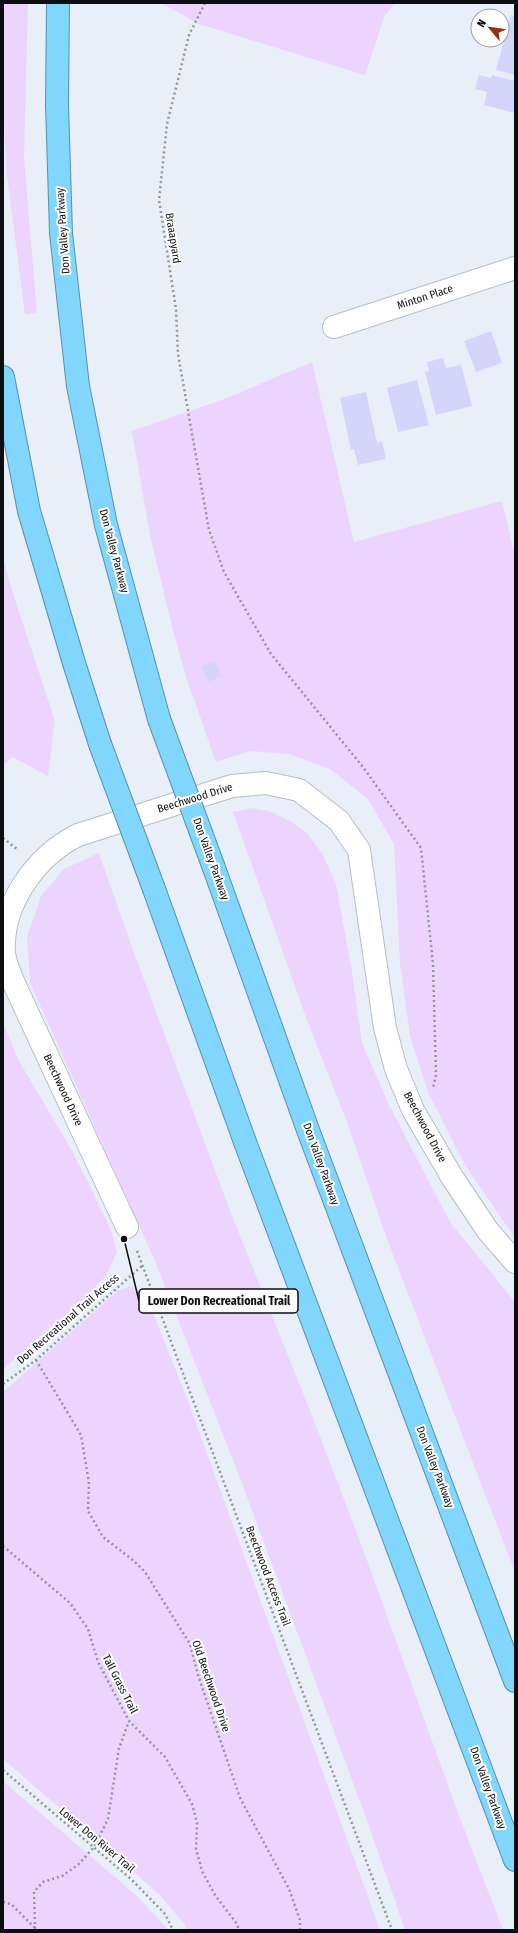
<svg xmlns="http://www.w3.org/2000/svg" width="518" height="1933" viewBox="0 0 518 1933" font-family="'Fira Sans Condensed',sans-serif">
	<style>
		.green { fill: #edd4fe }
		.building { fill: #d4d5fb }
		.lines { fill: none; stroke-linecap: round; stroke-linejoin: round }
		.street-casing { stroke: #b7bdc5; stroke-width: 24 }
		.highway-casing { stroke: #5890aa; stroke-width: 24 }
		.path { stroke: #90949b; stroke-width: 2.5; stroke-dasharray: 2 3; stroke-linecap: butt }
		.street { stroke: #fff; stroke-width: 22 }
		.highway { stroke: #81d6fd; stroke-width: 22 }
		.highway-bridge-casing { stroke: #5890aa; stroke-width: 24; stroke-linecap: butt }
		.highway-bridge { stroke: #81d6fd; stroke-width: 22 }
		.labels { text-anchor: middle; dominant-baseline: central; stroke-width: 4; stroke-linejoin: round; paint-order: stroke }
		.street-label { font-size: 11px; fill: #0c0e11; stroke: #fff }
		.leader { fill: none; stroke: #0c0e11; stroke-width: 1.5 }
		.callout-dot { fill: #0c0e11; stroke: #fff; stroke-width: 1.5 }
		.callout { fill: #fff; stroke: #0c0e11; stroke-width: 1.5 }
		.callout-label { font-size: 12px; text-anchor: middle; font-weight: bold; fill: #0c0e11 }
	</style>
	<rect width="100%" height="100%" fill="#e9eff8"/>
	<path class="green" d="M3 3H28L24 157 37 312 25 315 6 168 3 98Z
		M161 3H395L385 15 365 75 199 24Z
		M312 362 354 542 502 501 515 556V1238L465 1165 428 1092 410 1036 400 963 394 844 368 799 330 769 289 754 250 751 216 762 186 677 173 630 150 536 132 431 227 398Z
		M3 555 9 581 55 721 48 776 12 757 3 766Z
		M251 808 269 811 290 821 307 833 323 855 336 884 352 972 362 1043 389 1105 450 1222 515 1302V1572L387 1239 347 1122 307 1020 233 812Z
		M99 853 129 939 229 1208 313 1418 364 1552 458 1813 503 1930H405L369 1826 240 1478 155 1261 30 983 27 937 41 896 64 869Z
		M3 1023 19 1061 71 1149 90 1186 111 1230 117 1252 107 1275 84 1299 3 1369Z
		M131 1286 147 1297 188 1401 380 1930H186L185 1925 160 1895 3 1759V1392L119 1290Z
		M3 1781 136 1895 166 1927 167 1930H3Z"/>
	<path class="building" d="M511 15 515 16V75L496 70Z
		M479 75 491 78 492 75 515 81V113L484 105 487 92 475 89Z
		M491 331 502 363 476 372 464 341Z
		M443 358 446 368 461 365 472 406 436 415 425 372 429 371 427 362Z
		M417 380 429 425 398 432 387 388Z
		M366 392 377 443 382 441 386 459 358 465 354 449 351 450 340 398Z
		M215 661 221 676 208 682 202 666Z"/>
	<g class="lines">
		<defs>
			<path id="street" d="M334 327 515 268
				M127 1227 16 988C12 978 5 964 4 953 1 904 36 856 78 835L232 786 266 783 299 790 339 821 359 850 385 1028 396 1069 413 1110 452 1177 488 1231 515 1262"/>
			<path id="highway" d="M58 3 57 105 61 233 78 386 106 525 159 719
				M3 377 29 511 74 663 100 744
				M214 868 308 1130 515 1681
				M154 889 245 1142 515 1860"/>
		</defs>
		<use href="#street" class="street-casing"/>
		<use href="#highway" class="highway-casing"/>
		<path class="path" d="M205 3 189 35 167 124 159 200 176 309 178 354 209 530 224 572 271 654 363 767 421 848 433 964 436 1075 433 1088
			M3 838 17 849
			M137 1251 392 1930
			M36 1360 81 1435 89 1483 88 1511 103 1537 134 1561 145 1572 190 1644 198 1675 240 1798 289 1889 300 1920V1930
			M3 1384 36 1360 143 1265
			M3 1546 70 1603 88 1629 98 1662 129 1721 165 1757 192 1804 197 1823 196 1849 202 1871 215 1895 237 1924 239 1930
			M3 1770 132 1880 165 1914 173 1930
			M3 1902 11 1904 36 1929
			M35 1929 34 1892 43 1882 62 1876 79 1864 94 1847 108 1819 119 1748 129 1721"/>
		<use href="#street" class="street"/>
		<use href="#highway" class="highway"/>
		<defs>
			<path id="highway-bridge" d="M159 719 214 868
				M100 744 154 889"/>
		</defs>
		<use href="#highway-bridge" class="highway-bridge-casing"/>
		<use href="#highway-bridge" class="highway-bridge"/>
	</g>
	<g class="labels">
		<g class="street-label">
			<text transform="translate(63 231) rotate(-94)">Don Valley Parkway</text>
			<text transform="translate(173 238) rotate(81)">Braaapyard</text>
			<text transform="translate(425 297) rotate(-18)">Minton Place</text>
			<text transform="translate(114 551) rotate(75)">Don Valley Parkway</text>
			<text transform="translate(195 798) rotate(-17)">Beechwood Drive</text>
			<text transform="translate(211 859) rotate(70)">Don Valley Parkway</text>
			<text transform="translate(63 1090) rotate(65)">Beechwood Drive</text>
			<text transform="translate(425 1127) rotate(62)">Beechwood Drive</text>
			<text transform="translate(321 1164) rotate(70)">Don Valley Parkway</text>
			<text transform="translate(68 1319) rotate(-41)">Don Recreational Trail Access</text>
			<text transform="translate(435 1467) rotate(69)">Don Valley Parkway</text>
			<text transform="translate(268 1576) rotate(69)">Beechwood Access Trail</text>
			<text transform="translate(120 1684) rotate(63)">Tall Grass Trail</text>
			<text transform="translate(211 1686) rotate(71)">Old Beechwood Drive</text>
			<text transform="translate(488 1788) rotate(70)">Don Valley Parkway</text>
			<text transform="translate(97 1840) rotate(40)">Lower Don River Trail</text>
		</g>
	</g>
	<path class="leader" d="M124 1239L139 1301"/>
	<circle class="callout-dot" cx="124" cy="1239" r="4"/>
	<rect class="callout" x="139" y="1289" width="159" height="24" rx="4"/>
	<g class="callout-label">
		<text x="219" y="1305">Lower Don Recreational Trail</text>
	</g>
	<rect width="518" height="1933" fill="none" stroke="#0c0e11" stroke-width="8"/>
	<g transform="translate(490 28) rotate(299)"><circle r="19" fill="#ffffff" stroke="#9e9fa0"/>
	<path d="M0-3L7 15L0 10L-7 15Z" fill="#982f17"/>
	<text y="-6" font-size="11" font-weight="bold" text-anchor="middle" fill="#0c0e11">N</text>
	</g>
</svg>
